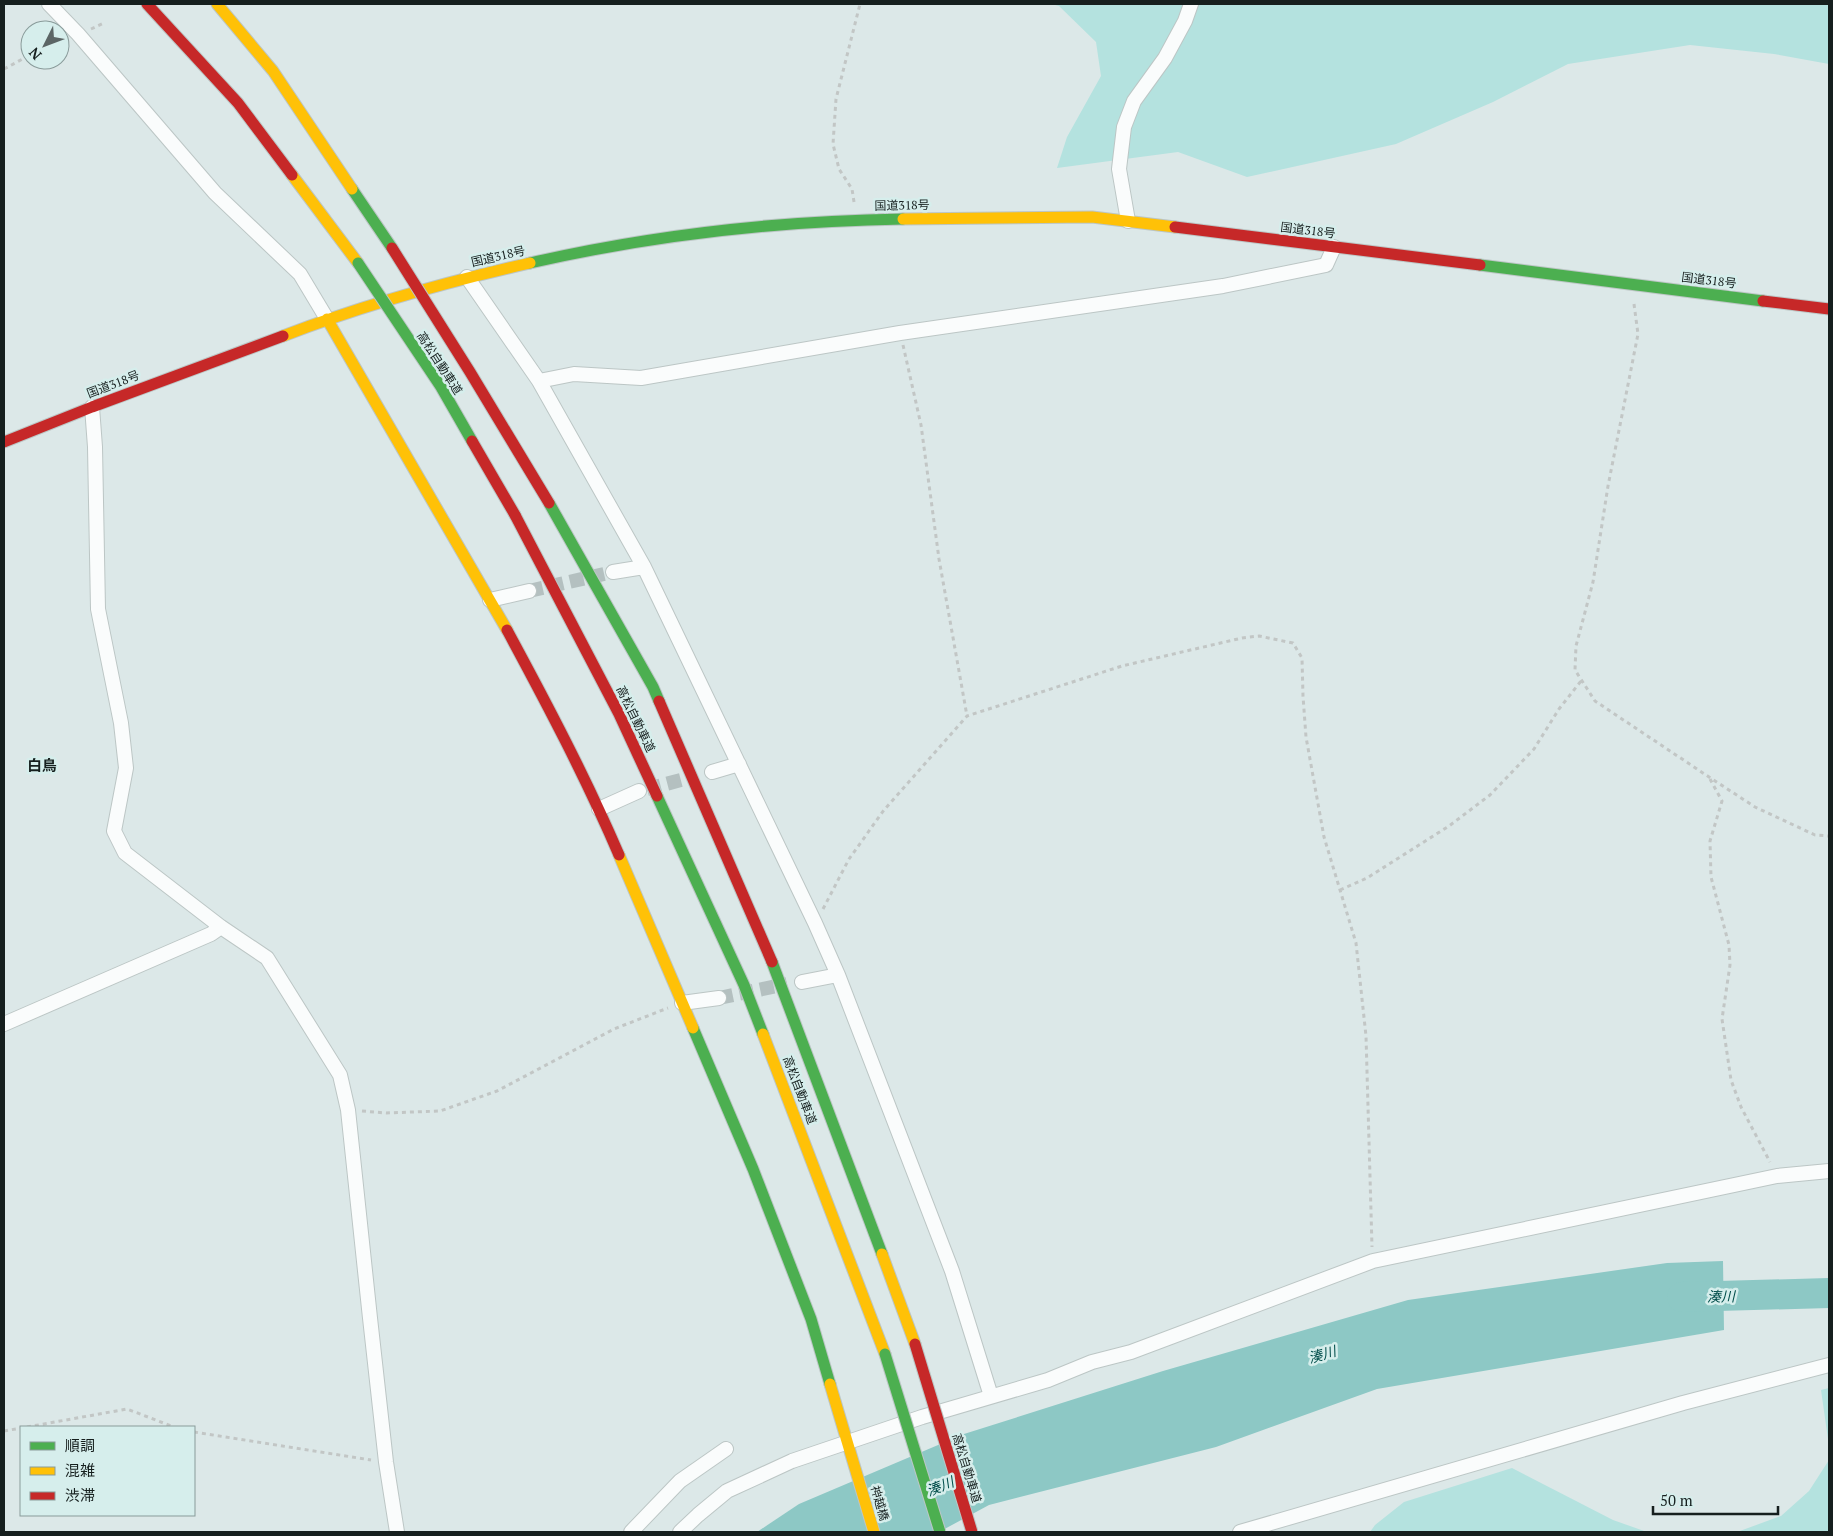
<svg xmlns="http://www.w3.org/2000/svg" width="1833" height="1536" viewBox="0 0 1833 1536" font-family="'PT Serif','Noto Sans JP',serif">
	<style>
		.green { fill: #b4e2df }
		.water { fill: #8dc8c5 }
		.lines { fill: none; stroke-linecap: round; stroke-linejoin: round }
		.river { stroke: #8dc8c5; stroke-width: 30 }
		.street-tunnel { stroke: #b4c0c0; stroke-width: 14; stroke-dasharray: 14 7; stroke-linecap: butt }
		.street-casing { stroke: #bcc6c5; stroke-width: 16 }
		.fast-casing { stroke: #bcc6c5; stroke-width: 13 }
		.slow-casing { stroke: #bcc6c5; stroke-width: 13 }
		.jam-casing { stroke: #bcc6c5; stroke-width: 13 }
		.path { stroke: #c2c6c5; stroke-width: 3; stroke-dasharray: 4 4; stroke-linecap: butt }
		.street { stroke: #fafcfc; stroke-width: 14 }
		.fast { stroke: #4caf50; stroke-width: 11 }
		.slow { stroke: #ffc107; stroke-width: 11 }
		.jam { stroke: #c62828; stroke-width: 11 }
		.fast-bridge-casing { stroke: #bcc6c5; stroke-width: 13; stroke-linecap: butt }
		.jam-bridge-casing { stroke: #bcc6c5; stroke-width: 13; stroke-linecap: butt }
		.fast-bridge { stroke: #4caf50; stroke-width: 11 }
		.jam-bridge { stroke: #c62828; stroke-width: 11 }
		.labels { text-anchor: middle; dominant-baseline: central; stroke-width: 5; stroke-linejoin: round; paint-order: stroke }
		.street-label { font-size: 12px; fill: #161f1e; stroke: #d6eeec }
		.water-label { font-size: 14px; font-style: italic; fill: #004d4a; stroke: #d6eeec }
		.quarter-label { font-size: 15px; font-weight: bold; fill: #161f1e; stroke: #d6eeec }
	</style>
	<rect width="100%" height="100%" fill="#dce8e8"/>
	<path class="green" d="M1051 4H1829V64L1774 54 1690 45 1568 64 1493 102 1396 144 1247 177 1178 152 1057 168 1067 137 1101 76 1096 42 1059 6Z
		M1829 1388V1446L1821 1390Z
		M1829 1460V1532H1737L1781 1516 1809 1491Z
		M1512 1468 1613 1520 1647 1532H1370L1375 1525 1404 1502Z"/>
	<path class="water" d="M1723 1261 1724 1330 1377 1389 1216 1447 989 1505 939 1532H757L799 1504 964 1434 1163 1371 1408 1300 1667 1263Z"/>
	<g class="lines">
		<path class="river" d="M1682 1297 1829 1293"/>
		<path class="street-tunnel" d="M529 591 613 572
			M647 789 696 776
			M719 998 787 984"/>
		<defs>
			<path id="street" d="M49 4 78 34 215 193 300 274 327 319
				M1128 221 1119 169 1124 127 1134 101 1165 58 1185 21 1191 4
				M467 277 539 381 644 567 815 923 838 975 952 1271 991 1396
				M539 381 574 374 641 378 900 333 1223 286 1326 265 1334 247
				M92 407 95 447 98 609 121 723 126 768 114 831 125 853 221 927 267 958 340 1075 348 1110 370 1318 386 1462 397 1532
				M613 572 644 567
				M490 600 529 591
				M712 772 739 764
				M599 809 639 791
				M802 982 838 975
				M682 1003 719 998
				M4 1024 211 934 221 927
				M631 1532 680 1481 726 1449
				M680 1532 698 1515 727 1491 792 1461 922 1417 1048 1380 1092 1362 1131 1352 1373 1261 1777 1176 1829 1171
				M1240 1532 1683 1403 1829 1365"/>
			<path id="fast" d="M352 189 392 248
				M530 263C652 235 778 221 903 219
				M1480 265 1763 301
				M549 503 653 687 659 701
				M657 796 744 985 763 1034
				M772 962 882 1254
				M693 1028 753 1169 811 1319 830 1384"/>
			<path id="slow" d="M217 4 273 71 352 189
				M292 175 358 263
				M903 219 1092 217 1175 227
				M327 319 507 630
				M283 336C363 305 446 282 530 263
				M619 855 693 1028
				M763 1034 885 1354
				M882 1254 915 1344
				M830 1384 874 1532"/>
			<path id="jam" d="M147 4 238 103 292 175
				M1175 227 1480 265
				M1763 301 1829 309
				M4 442 92 407 283 336
				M515 515 619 714 657 796
				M507 630C547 704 586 778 619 855
				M659 701 772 962"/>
		</defs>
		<use href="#street" class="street-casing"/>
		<use href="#fast" class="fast-casing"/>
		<use href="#slow" class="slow-casing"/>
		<use href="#jam" class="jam-casing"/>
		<path class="path" d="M91 29 104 23
			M4 69 30 55
			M854 202 852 189 839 169 833 144 836 99 860 4
			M1634 304 1638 334 1608 486 1593 582 1576 646 1575 670 1595 701 1709 777 1755 807 1815 835 1829 836
			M903 345 921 425 939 559 967 716
			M1710 779 1722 801 1710 841 1711 877 1729 945 1730 965 1722 1019 1731 1080 1741 1107 1770 1162
			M1340 890 1367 878 1449 826 1490 795 1534 749 1559 709 1581 681
			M823 909 849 859 884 810 967 716 1122 666 1242 638 1259 636 1293 643 1302 658 1303 696 1306 737 1324 837 1356 943 1366 1036 1372 1247
			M362 1111 386 1113 440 1111 497 1091 614 1029 668 1008
			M27 1427 127 1409 174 1427
			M4 1431 21 1428
			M194 1432 371 1460"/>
		<use href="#street" class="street"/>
		<use href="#fast" class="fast"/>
		<use href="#slow" class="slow"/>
		<use href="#jam" class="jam"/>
		<defs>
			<path id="fast-bridge" d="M358 263 441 387 472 441
				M885 1354 940 1532"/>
			<path id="jam-bridge" d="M392 248 470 372 549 503
				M472 441 515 515
				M915 1344 972 1532"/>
		</defs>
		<use href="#fast-bridge" class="fast-bridge-casing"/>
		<use href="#jam-bridge" class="jam-bridge-casing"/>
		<use href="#fast-bridge" class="fast-bridge"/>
		<use href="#jam-bridge" class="jam-bridge"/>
	</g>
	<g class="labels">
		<g class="street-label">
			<text transform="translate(902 205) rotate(-1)">国道318号</text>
			<text transform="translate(1308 230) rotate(7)">国道318号</text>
			<text transform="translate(498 256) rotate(-13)">国道318号</text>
			<text transform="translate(1709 280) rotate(7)">国道318号</text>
			<text transform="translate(440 363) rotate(57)">高松自動車道</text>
			<text transform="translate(113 384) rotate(-21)">国道318号</text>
			<text transform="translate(636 719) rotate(64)">高松自動車道</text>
			<text transform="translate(800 1090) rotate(69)">高松自動車道</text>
			<text transform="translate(967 1468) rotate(73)">高松自動車道</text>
			<text transform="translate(880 1503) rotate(74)">神越橋</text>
		</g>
		<g class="water-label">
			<text transform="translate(1721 1296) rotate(-1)">湊川</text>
			<text transform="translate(1322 1354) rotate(-16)">湊川</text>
			<text transform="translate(940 1486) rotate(-22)">湊川</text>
		</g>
		<g class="quarter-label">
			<text x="42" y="765">白鳥</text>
		</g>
	</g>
	<rect width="1833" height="1536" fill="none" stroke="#161f1e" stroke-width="10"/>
	<rect x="20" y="1426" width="175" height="90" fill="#d6eeec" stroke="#899b9a"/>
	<rect x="30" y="1442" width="25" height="8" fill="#4caf50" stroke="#899b9a"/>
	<text x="65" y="1451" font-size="15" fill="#161f1e">順調</text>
	<rect x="30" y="1467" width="25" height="8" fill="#ffc107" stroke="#899b9a"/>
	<text x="65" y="1476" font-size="15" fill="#161f1e">混雑</text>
	<rect x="30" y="1492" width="25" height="8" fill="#c62828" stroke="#899b9a"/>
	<text x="65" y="1501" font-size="15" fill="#161f1e">渋滞</text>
	<g transform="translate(45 45) rotate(228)"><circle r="24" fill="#d6eeec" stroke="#899b9a"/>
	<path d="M0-4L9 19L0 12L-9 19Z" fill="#5b6565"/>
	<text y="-8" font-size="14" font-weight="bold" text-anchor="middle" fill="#161f1e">N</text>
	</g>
	<path d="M1653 1506v8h125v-8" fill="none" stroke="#161f1e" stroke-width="2.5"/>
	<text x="1660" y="1506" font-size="15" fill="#161f1e" stroke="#d6eeec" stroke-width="4" paint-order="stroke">50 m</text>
</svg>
